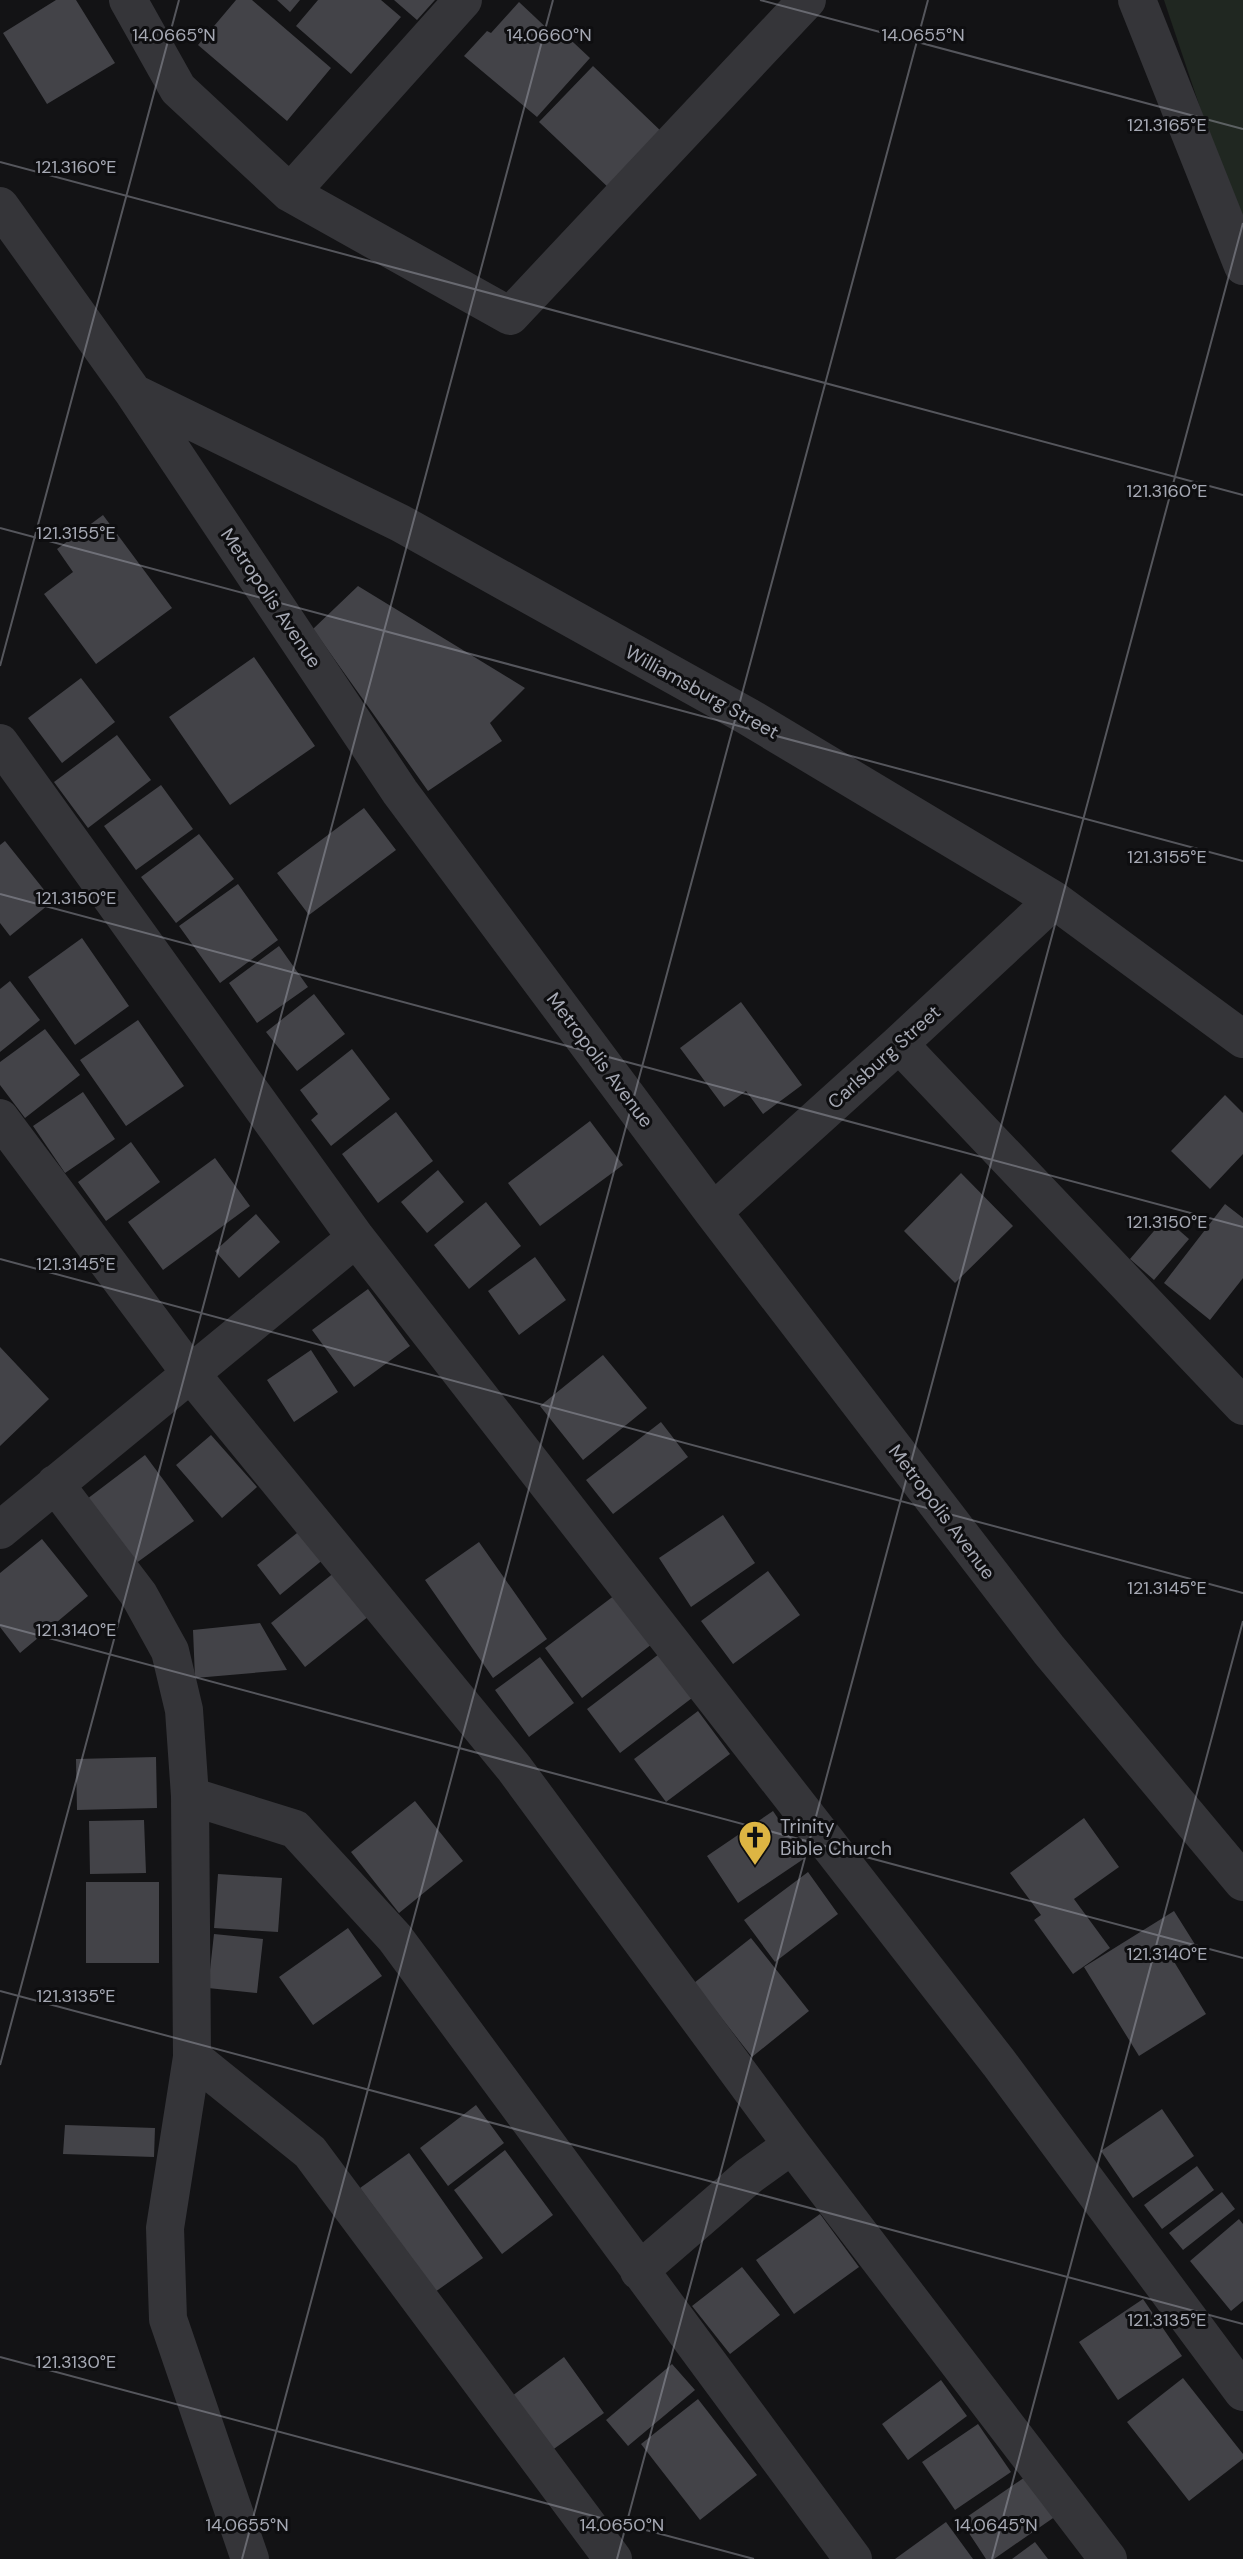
<svg xmlns="http://www.w3.org/2000/svg" width="1243" height="2559" viewBox="0 0 1243 2559" font-family="'DM Sans',sans-serif">
	<style>
		.green { fill: #202721 }
		.building { fill: #434348 }
		.lines { fill: none; stroke-linecap: round; stroke-linejoin: round }
		.minor { stroke: #353539; stroke-width: 38 }
		.ticks { fill: none; stroke: #a6a9b4; stroke-width: 2; stroke-opacity: 0.45 }
		.labels { text-anchor: middle; dominant-baseline: central; stroke-width: 6; stroke-linejoin: round; paint-order: stroke }
		.street-label { font-size: 19px; fill: #a6a9b4; stroke: #0e0e10 }
		.poi-label { font-size: 19px; fill: #a6a9b4; stroke: #0e0e10; text-anchor: start }
		.ticks-label { font-size: 18px; text-anchor: middle; fill: #a6a9b4; stroke: #0e0e10; stroke-width: 6; stroke-linejoin: round; paint-order: stroke }
	</style>
	<rect width="100%" height="100%" fill="#131315"/>
	<path class="green" d="M1164 0H1243V236Z"/>
	<path class="building" d="M56 0H76L115 63 47 104 3 33Z
		M236 0H252L331 68 287 121 198 45Z
		M277 0H300L290 12Z
		M318 0H381L401 17 351 74 296 26Z
		M394 0H435L417 20Z
		M519 2 553 34 558 28 590 58 537 117 464 56 487 31 491 33Z
		M593 66 664 134 611 190 539 122Z
		M103 515 172 608 96 664 44 594 73 572 57 549Z
		M358 586 525 688 490 723 502 741 428 791 313 629Z
		M254 657 315 746 230 805 169 717Z
		M81 678 115 722 62 763 28 718Z
		M117 735 151 780 88 828 54 782Z
		M161 785 193 829 136 870 104 826Z
		M364 808 396 850 309 915 277 873Z
		M199 834 234 879 176 923 141 877Z
		M5 841 53 901 10 936 0 923V845Z
		M238 884 278 940 220 983 179 926Z
		M82 938 129 1006 75 1045 28 977Z
		M279 946 308 987 257 1023 229 983Z
		M10 981 40 1020 0 1052V989Z
		M314 994 345 1034 297 1071 266 1032Z
		M741 1002 802 1085 763 1114 746 1091 724 1107 680 1048Z
		M138 1020 184 1086 126 1126 80 1060Z
		M45 1029 80 1075 25 1118 0 1085V1062Z
		M352 1049 390 1099 331 1146 311 1120 318 1114 300 1090Z
		M83 1092 115 1139 65 1173 33 1126Z
		M1225 1095 1243 1113V1154L1210 1189 1171 1151Z
		M396 1112 433 1161 378 1203 342 1154Z
		M590 1121 623 1165 540 1226 508 1183Z
		M131 1142 160 1182 106 1221 78 1182Z
		M215 1158 250 1206 163 1270 128 1222Z
		M438 1170 464 1202 427 1233 401 1202Z
		M961 1173 1013 1226 955 1283 904 1231Z
		M486 1202 521 1246 469 1289 434 1245Z
		M1225 1204 1243 1218V1278L1210 1320 1164 1283Z
		M256 1214 280 1242 239 1278 215 1251Z
		M1165 1218 1189 1239 1154 1280 1130 1259Z
		M535 1257 566 1300 519 1335 488 1291Z
		M368 1289 410 1346 354 1387 312 1330Z
		M0 1347 49 1399 0 1446Z
		M311 1350 338 1392 294 1422 267 1380Z
		M603 1355 647 1408 583 1460 540 1406Z
		M661 1422 688 1457 613 1514 586 1480Z
		M211 1435 257 1487 222 1518 176 1465Z
		M145 1455 194 1521 135 1564 87 1499Z
		M723 1515 755 1563 691 1607 659 1558Z
		M302 1529 325 1558 280 1595 257 1565Z
		M42 1539 88 1596 20 1653 0 1627V1573Z
		M479 1542 547 1639 493 1678 425 1580Z
		M768 1571 800 1615 733 1664 701 1621Z
		M335 1572 369 1616 305 1667 271 1623Z
		M615 1595 652 1644 582 1698 545 1648Z
		M260 1623 287 1670 195 1678 193 1630Z
		M659 1654 692 1698 620 1753 587 1709Z
		M540 1657 574 1703 529 1737 495 1690Z
		M698 1711 730 1754 666 1802 634 1759Z
		M156 1757 157 1808 77 1810 76 1759Z
		M415 1801 463 1861 399 1913 351 1852Z
		M773 1811 805 1858 738 1903 707 1856Z
		M1084 1818 1119 1867 1074 1899 1110 1948 1073 1974 1034 1920 1041 1915 1010 1873Z
		M144 1820 146 1873 90 1874 89 1821Z
		M808 1872 838 1914 775 1962 744 1920Z
		M218 1874 282 1878 278 1932 214 1928Z
		M86 1882H159V1963H86Z
		M1174 1911 1196 1946 1173 1960 1206 2014 1139 2056 1084 1967Z
		M348 1928 382 1976 313 2025 279 1977Z
		M214 1934 263 1939 257 1993 208 1988Z
		M751 1938 809 2011 752 2057 694 1983Z
		M476 2105 504 2143 448 2186 420 2148Z
		M1162 2109 1194 2156 1133 2198 1101 2151Z
		M65 2125 155 2128 154 2157 63 2154Z
		M505 2150 553 2215 502 2254 454 2190Z
		M409 2153 483 2258 435 2292 360 2188Z
		M1197 2166 1214 2190 1162 2229 1144 2205Z
		M1222 2192 1235 2209 1183 2250 1169 2233Z
		M820 2214 859 2267 794 2314 756 2260Z
		M1239 2219 1243 2224V2301L1231 2311 1190 2261Z
		M742 2267 780 2315 730 2354 692 2306Z
		M1143 2299 1182 2356 1118 2400 1079 2342Z
		M564 2357 604 2413 551 2451 512 2396Z
		M672 2364 695 2390 628 2446 606 2420Z
		M1183 2378 1243 2454V2459L1189 2501 1127 2422Z
		M941 2380 967 2416 908 2460 882 2424Z
		M698 2399 757 2475 700 2520 641 2444Z
		M978 2424 1011 2472 955 2510 922 2462Z
		M1028 2475 1056 2516 994 2559H986L961 2521Z
		M946 2522 973 2559H895Z
		M1035 2542 1048 2559H1012Z"/>
	<g class="lines">
		<path class="minor" d="M128 0 178 89 290 193 510 316 807 0
			M1137 0 1243 266
			M290 193 463 0
			M0 206 133 392 400 792 713 1212 1049 1650 1243 1882
			M134 393 400 523 747 716 1054 900 1243 1039
			M0 743 356 1238 999 2063 1243 2392
			M899 1044 1243 1406
			M0 1118 191 1374 514 1768 792 2145 1108 2559
			M713 1212 899 1044 1054 900
			M55 1484 139 1595 170 1651 184 1710 190 1796 192 2057 165 2228 168 2319 250 2559
			M0 1530 356 1238
			M190 1796 295 1829 395 1938 853 2559
			M192 2057 310 2152 613 2559
			M639 2271 749 2176 792 2145"/>
	</g>
	<path class="ticks" d="M760 0 1243 129M0 162 1243 495M0 528 1243 861M0 666 179 0M0 894 1243 1227M0 1259 1243 1593M0 1625 1243 1958M0 1991 1243 2324M0 2065 553 0M0 2357 754 2559M242 2559 928 0M617 2559 1243 223M992 2559 1243 1621"/>
	<defs>
		<symbol id="church-pin" viewBox="-11 -11 22 30"><path d="M0 17L-7.5 6A9.5 9.5 0 1 1 7.5 6Z" fill="#ddb543" stroke="#0e0e10"/><path d="M-1.2-6h2.4v3.5h3.3v2.4h-3.3V6h-2.4V-.1h-3.3v-2.4h3.3Z" fill="#111"/></symbol>
	</defs>
	<g fill-rule="evenodd">
		<use href="#church-pin" x="736" y="1818" width="38" height="52"/>
	</g>
	<g class="labels">
		<g class="street-label">
			<text transform="translate(271 598) rotate(56)">Metropolis Avenue</text>
			<text transform="translate(702 692) rotate(29)">Williamsburg Street</text>
			<text transform="translate(884 1057) rotate(-42)">Carlsburg Street</text>
			<text transform="translate(600 1060) rotate(53)">Metropolis Avenue</text>
			<text transform="translate(942 1512) rotate(53)">Metropolis Avenue</text>
		</g>
		<g class="poi-label">
			<text x="780" y="1826">Trinity<tspan x="780" dy="22">Bible Church</tspan></text>
		</g>
	</g>
	<g class="ticks-label">
		<text x="174" y="41">14.0665°N</text>
		<text x="549" y="41">14.0660°N</text>
		<text x="923" y="41">14.0655°N</text>
		<text x="1167" y="131">121.3165°E</text>
		<text x="76" y="173">121.3160°E</text>
		<text x="1167" y="497">121.3160°E</text>
		<text x="76" y="539">121.3155°E</text>
		<text x="1167" y="863">121.3155°E</text>
		<text x="76" y="904">121.3150°E</text>
		<text x="1167" y="1228">121.3150°E</text>
		<text x="76" y="1270">121.3145°E</text>
		<text x="1167" y="1594">121.3145°E</text>
		<text x="76" y="1636">121.3140°E</text>
		<text x="1167" y="1960">121.3140°E</text>
		<text x="76" y="2002">121.3135°E</text>
		<text x="1167" y="2326">121.3135°E</text>
		<text x="76" y="2368">121.3130°E</text>
		<text x="247" y="2531">14.0655°N</text>
		<text x="622" y="2531">14.0650°N</text>
		<text x="996" y="2531">14.0645°N</text>
	</g>
</svg>
